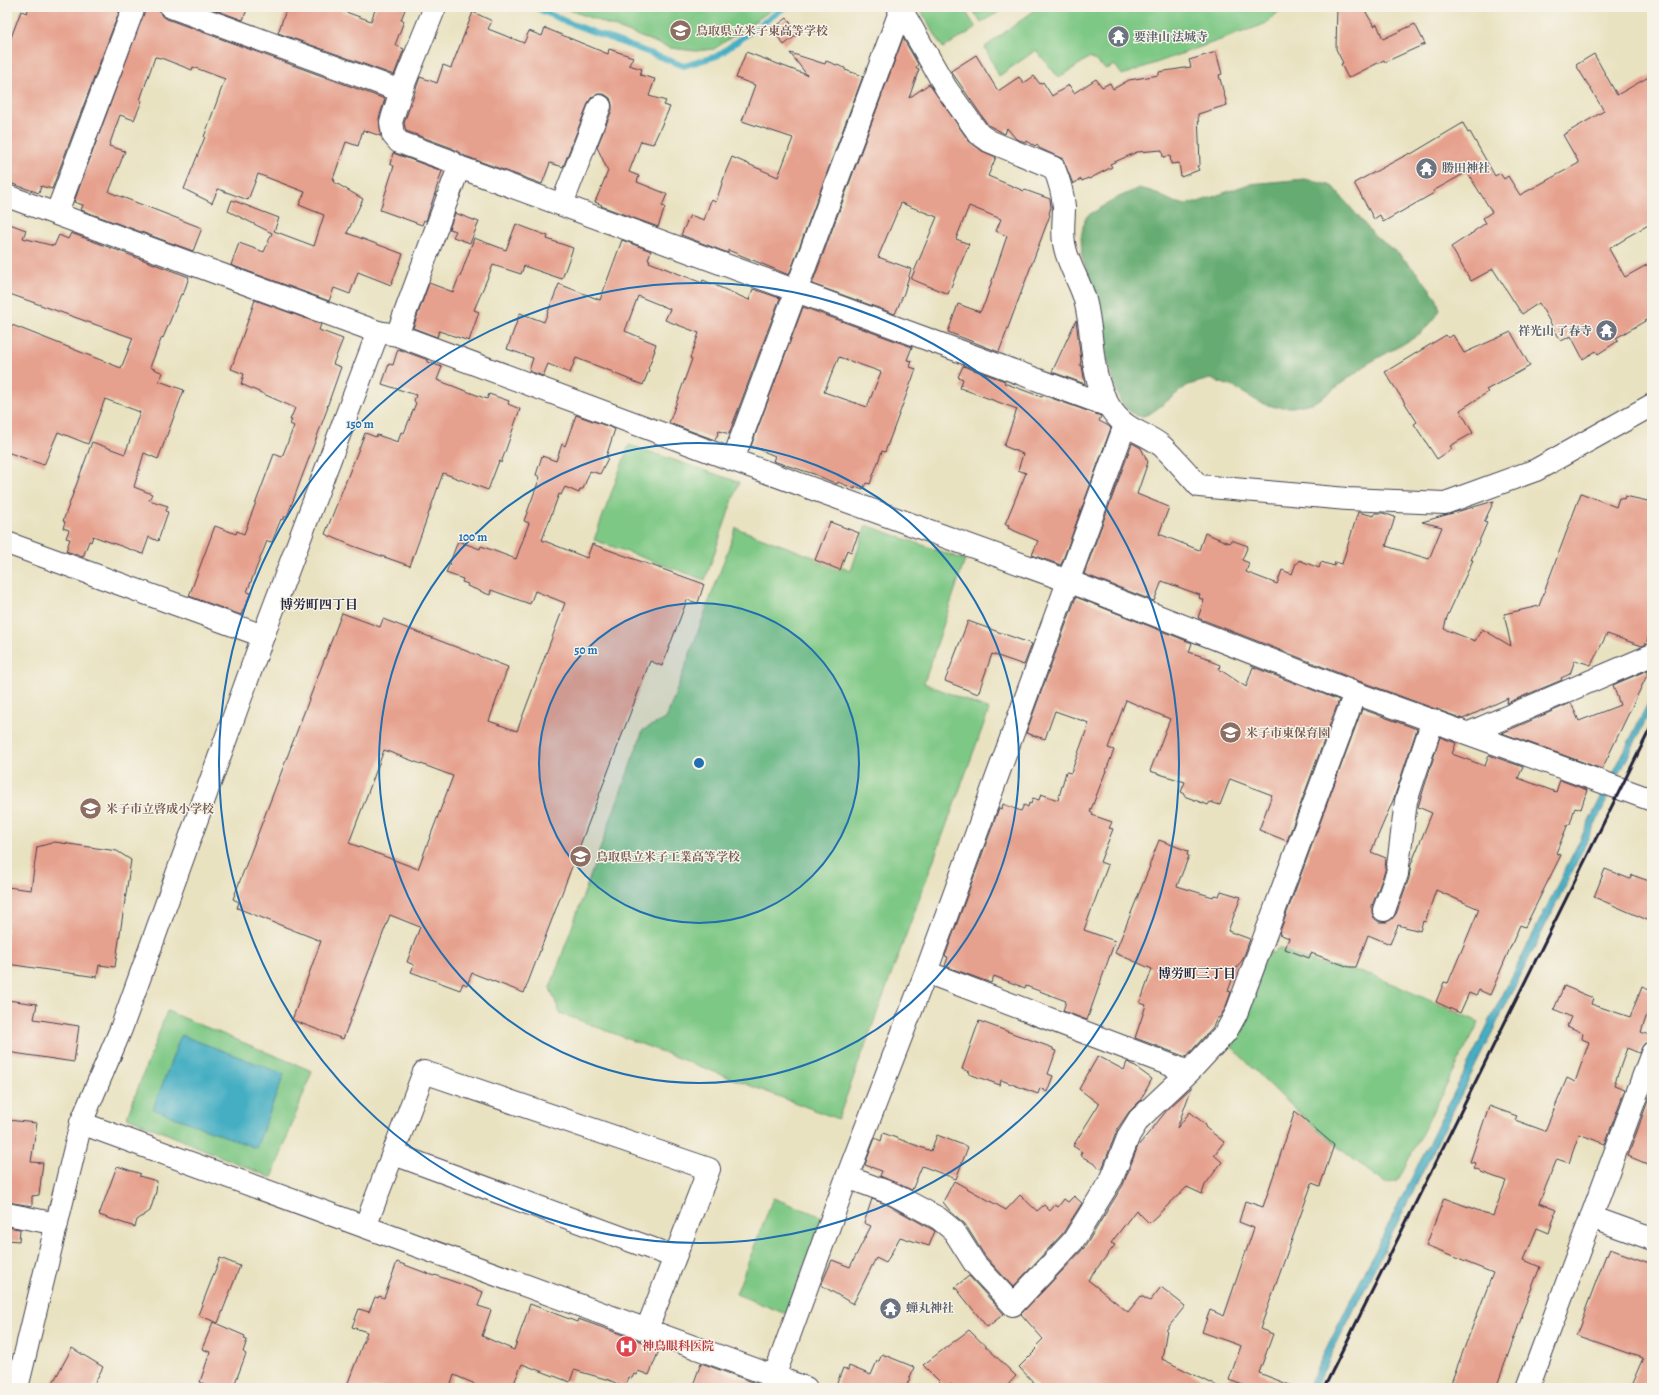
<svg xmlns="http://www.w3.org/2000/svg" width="1659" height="1395" viewBox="0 0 1659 1395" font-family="Alegreya,'Noto Serif JP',serif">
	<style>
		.green { fill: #7ec885; stroke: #507560 }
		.forest { fill: #66ac72; stroke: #446756 }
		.water { fill: #44aec3; stroke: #33687f }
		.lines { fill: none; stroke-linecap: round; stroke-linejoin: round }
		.stream { stroke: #44aec3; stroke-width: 6 }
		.building { fill: #e6a18e; fill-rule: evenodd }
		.minor-casing { stroke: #403f4f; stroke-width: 24 }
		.tertiary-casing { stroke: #403f4f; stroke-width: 24 }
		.minor { stroke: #fff; stroke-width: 22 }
		.tertiary { stroke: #fff; stroke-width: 22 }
		.rail { stroke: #22223b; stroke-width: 3 }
		.ring { fill: none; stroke: #1f6fb2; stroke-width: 2 }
		.labels { text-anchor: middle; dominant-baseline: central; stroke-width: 3; stroke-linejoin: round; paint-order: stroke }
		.education-label { font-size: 12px; font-weight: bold; fill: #785e54; stroke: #f7f3e8; text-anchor: start }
		.worship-label { font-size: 12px; font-weight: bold; fill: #5b616d; stroke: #f7f3e8; text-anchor: start }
		.health-label { font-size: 12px; font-weight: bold; fill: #be3a42; stroke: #f7f3e8; text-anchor: start }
		.neighbourhood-label { font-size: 13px; font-weight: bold; fill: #22223b; stroke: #f7f3e8 }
		.centre { fill: #1f6fb2; stroke: #f7f3e8; stroke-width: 2 }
		.ring-label { font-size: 12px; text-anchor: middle; font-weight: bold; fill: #1f6fb2; stroke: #f7f3e8; stroke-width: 3; stroke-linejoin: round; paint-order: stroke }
	</style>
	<rect width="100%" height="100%" fill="#f7f3e8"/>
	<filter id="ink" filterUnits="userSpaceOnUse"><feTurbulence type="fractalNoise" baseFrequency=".025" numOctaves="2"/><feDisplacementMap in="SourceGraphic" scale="8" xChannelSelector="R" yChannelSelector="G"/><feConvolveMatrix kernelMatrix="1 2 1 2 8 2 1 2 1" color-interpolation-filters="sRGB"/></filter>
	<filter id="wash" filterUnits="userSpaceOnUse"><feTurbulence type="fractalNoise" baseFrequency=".012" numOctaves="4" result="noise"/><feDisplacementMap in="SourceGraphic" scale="16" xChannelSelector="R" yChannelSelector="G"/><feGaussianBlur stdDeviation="0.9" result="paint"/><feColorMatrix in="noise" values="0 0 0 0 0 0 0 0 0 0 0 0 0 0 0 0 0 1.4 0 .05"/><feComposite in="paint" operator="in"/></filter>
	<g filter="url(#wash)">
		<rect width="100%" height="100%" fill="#e9e2c1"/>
		<path class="green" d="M562 7H776L714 49 696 51 670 48Z
			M919 7H963L976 28 943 48Z
			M971 7H1007L981 23Z
			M1039 7H1284L1265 24 1122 75 1115 65 1106 69 1090 57 1059 78 1036 50 999 76 985 47Z
			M629 445 739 482 705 580 594 540Z
			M866 525 965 560 924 683 989 710 838 1119 560 1013 550 988 643 730 666 719 736 528 851 571Z
			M1278 948 1316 963 1372 975 1479 1022 1398 1180 1385 1183C1327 1142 1277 1093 1228 1043L1268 952 1273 953Z
			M167 1011 312 1071 272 1178 127 1117Z
			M773 1198 823 1217 786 1314 736 1294Z"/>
		<path class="forest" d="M1305 179 1329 185 1333 187 1374 235 1400 255 1420 276 1436 297 1440 310 1433 321 1422 332 1412 339 1369 363 1322 398 1312 403 1293 407H1275L1261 403 1233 387 1210 379 1188 385 1154 411 1144 416H1137L1130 412 1120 401 1107 360 1100 307 1082 258 1081 238 1084 222 1087 216 1119 197 1139 188 1151 191 1174 202 1183 204 1198 202 1249 184Z"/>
		<path class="water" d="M1652 695V707L1570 876 1315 1388H1307Z
			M181 1035 284 1074 256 1148 153 1109Z"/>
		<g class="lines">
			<path class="stream" d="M534 7 567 22 684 66 717 56 785 7"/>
		</g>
		<g id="blocks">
			<path class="building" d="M29 7H121L52 189 41 186 39 193 7 182V48L21 11 27 13Z
				M146 7H159L161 15 167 19 385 99 379 118 381 136 363 130 358 146 346 142 333 179 335 180 334 182 363 199 347 233 403 254 391 285 358 272 350 294 334 288 329 301 231 265 239 243 264 252 272 233 228 211 232 200 279 218 274 231 314 246 324 215 299 205 305 192 258 174 248 200 218 189 212 203 184 189 205 137H204L225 79 193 67 192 70 161 58 155 57 140 100 142 101 134 120 120 115 109 146 125 151 109 192 202 228 193 251 81 210 83 205 74 202Z
				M207 7H248L243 20Z
				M287 7H332L371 21 376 7H406L401 20 404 21 395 45 404 49 394 75 278 33Z
				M1337 7H1363L1374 26 1377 24 1383 39 1415 24 1425 44 1385 62 1384 60 1348 78 1341 64 1343 63 1336 49Z
				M473 12 492 21 488 29 524 43 529 31 542 36 545 28 608 54 609 49 633 57 629 65 642 69 640 75 655 79 649 96 666 101 664 105 670 107 653 144 641 141 629 172 639 176 637 182 667 194 662 206 665 207 658 227 601 206 602 205 595 202 608 171 597 147 612 110V104L610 98 604 94H598L592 97 589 101 563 167 550 163 542 184 465 156 452 148 406 131 404 123 420 77 437 83 443 65 451 68Z
				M787 18 798 34 784 45 772 29Z
				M903 38 918 64 916 68 919 69 909 98 929 84 969 141 982 151 996 157 988 176 1024 191 1025 190 1050 199 1051 207 1049 214 1050 215 999 352 948 332 958 304 980 312 985 302 1007 236 996 231 1001 219 969 206 956 239 969 244 948 294 911 279 937 217 901 203 878 257 911 269 904 293 895 314 812 284Z
				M746 52 807 75 790 53 825 64 826 61 845 68V70L863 76 789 275 728 250V253L681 235 690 215 704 220 711 200 716 202 726 171 732 157 778 177 793 138 742 121 755 85 736 78Z
				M1216 52 1222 74 1219 75 1227 105 1198 114 1200 165 1197 166 1199 170 1181 177 1179 163 1171 164 1170 156 1163 157 1162 150 1137 152 1110 164 1112 167 1089 179 1088 178 1082 181 1081 179 1073 184 1063 159 1039 148 1037 144 1035 146 1027 141 1025 142 1016 139 1007 128 1005 134 988 125 951 71 976 55 998 91 1019 77 1024 83 1034 76 1040 84 1043 82 1052 96 1069 85 1074 93 1096 79 1102 87 1110 83 1113 89 1129 80 1159 75V72L1191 67 1189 60Z
				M1594 54 1617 95 1652 75V223L1625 238V239L1609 249 1625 277 1652 262V317L1616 338 1618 341 1598 354 1596 351 1583 359 1571 336 1561 341 1539 303 1522 314 1493 269 1471 281 1451 247 1474 232V231L1486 223 1483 218 1492 212 1467 172 1433 191 1434 193 1383 222 1380 215 1374 219 1354 183 1410 153 1411 154 1463 123 1468 133 1470 132 1495 176 1500 173 1504 179 1508 176 1520 195 1579 163 1563 135 1604 111 1576 65Z
				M393 153 442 171 426 221 424 220 422 225 380 210 394 166 390 164Z
				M455 213 479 222 470 243 453 237 456 231 449 229Z
				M7 223 26 230 23 238 54 246 59 235 68 239 71 233 189 277 183 295 181 294 163 338 162 337 150 367 163 373 159 381 184 390 158 459 144 453 134 487 152 494 149 500 168 506 166 511 168 512 158 541 149 537 143 554 93 536 91 542 89 541 83 557 66 551 70 539 66 538 69 530 63 528 65 522 63 521 92 442 125 454 140 412 105 399 88 444 58 432 44 465 7 452V323L121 368 133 338 7 293Z
				M516 224 548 236 547 239 573 248 562 279 524 266 521 274 493 265 474 310 479 312 469 341 439 331 437 337 413 328 429 283 453 292 459 277H460L474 238 506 250Z
				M622 240 651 251 648 259 650 260 649 262 702 283 703 280 749 300 753 289 780 298 729 434 719 431 715 440 669 423 692 359 690 358 699 333 665 320 670 309 638 296 625 331 656 344 654 350H655L648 369 649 370 643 385 613 373V372L576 358 570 373 548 364 543 376 529 371 533 358 507 349 520 313 544 322 559 284 600 300Z
				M255 300 321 324 319 330 343 339 333 364 341 367 327 407H328L287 517H284L283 520 281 519 272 542 267 541 247 592 251 593 241 615 189 596 215 526 236 534 237 531 244 534 274 454 282 457 294 426 290 424 292 420H290L295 408 241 384 244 374 231 369Z
				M803 307 912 347 907 360 912 361 910 367 916 369 885 452 882 451 870 484 866 483 863 489 855 486V489L838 482 837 484 814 474 773 461 775 456 751 446ZM839 357 881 372 867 407 824 392Z
				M1076 320 1081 361 1080 365 1082 366 1085 384 1052 372Z
				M1511 332 1530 366 1486 390 1488 392 1460 410 1473 433 1450 446 1452 449 1437 459 1414 424 1417 422 1385 372 1446 335 1448 338 1453 335 1464 353Z
				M398 349 428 360V362L442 367 437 380 487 399 489 394 509 401 508 404 520 409 505 452 501 463 499 461 488 490 443 473 410 566 353 546 325 534 365 433 376 437 377 435 398 442 401 432 404 433 416 403 414 401 416 395 382 384 389 364 393 365Z
				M963 366 1005 381 1004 383 1042 397 1043 395 1101 416 1099 421 1107 425 1111 428 1061 565 1032 555 1038 541 1008 528 1009 525 1005 524 1026 473 1018 470 1023 454 1004 446 1017 409 960 388 963 379 958 377Z
				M576 415 615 429 606 457 608 458 600 474 590 471 583 489H580L579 493 565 487 561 495 559 494 542 540 587 558 592 544 704 584 698 603 687 600 662 666 650 661 524 993 472 973 467 985 463 983 460 990 411 972 414 965 407 962 420 927 390 915 343 1039 292 1020 321 941 237 908 239 902 233 899 342 613 380 627 383 619 508 667 489 721 517 731 565 603 535 591 530 604 491 590 490 595 467 586 468 584 462 582 463 579 446 573 458 541 480 549 481 546 516 559 529 523 524 521 540 477 536 475 542 456 556 461 562 444 565 446ZM384 750 453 776 418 869 349 843Z
				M1132 443 1141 448 1148 462 1137 494 1169 507 1159 534 1199 550 1205 533 1229 543 1231 540 1248 546 1242 560 1249 563 1246 572 1277 584 1282 570 1292 574 1296 563H1298L1299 560 1319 568 1321 562 1334 566 1335 562 1342 564 1358 512 1374 516 1375 513H1383L1395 517 1386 546 1429 559 1442 527 1422 522 1494 501 1484 522 1487 523 1471 560H1473L1447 617 1444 629 1475 641 1482 629 1511 646 1504 614 1539 606 1581 493 1616 507 1619 498 1624 499 1625 496 1652 502V626L1646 644 1642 646 1607 634 1591 665 1575 660 1570 674 1561 678 1562 680 1507 703 1508 698 1463 719 1359 681 1198 618 1204 600 1199 598 1200 595 1162 581 1154 601 1084 574Z
				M830 522 859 533 851 552 847 550 840 570 815 560Z
				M1076 597 1192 643 1189 652 1210 659V661L1220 665 1219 669 1246 687 1253 667 1339 700 1287 841 1259 830 1272 795 1230 779 1220 805 1210 802 1208 805 1184 796 1185 794 1181 792 1185 782 1150 771 1170 719 1126 700 1108 748 1114 750 1090 812 1093 813 1092 815 1112 822 1109 828 1113 829 1100 862 1108 865 1084 930 1115 941 1087 1020 1063 1011 1066 1001 1026 986 1025 988 994 976 991 983 945 966 948 957 945 956 999 808 1002 809 1003 804 1021 811 1024 805 1028 807 1029 803 1031 804 1033 798 1039 800 1041 794 1058 800 1066 772 1071 773 1089 723 1055 711 1045 739 1026 733Z
				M968 621 1032 644 1024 665 992 654 978 694 945 681Z
				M1650 669 1602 769 1502 733 1571 703 1579 721 1620 705 1613 685Z
				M1362 709 1417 729 1394 798 1371 852 1386 858 1385 871 1372 906V913L1374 918 1379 922H1387L1392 919 1396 914 1409 878 1411 864 1432 813 1418 807 1440 737 1456 743 1452 754 1485 766 1489 755 1523 767 1518 778 1556 792 1560 780 1587 790 1581 809 1575 807 1570 824H1568L1556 853 1561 855 1525 927 1520 925 1490 995 1479 990 1476 996 1469 993 1460 1013 1436 1002 1444 982 1448 983 1479 909 1436 890 1425 922 1423 921 1420 931 1398 925 1390 944 1368 935 1356 967H1349L1311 953 1309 958 1285 949 1289 938 1279 934Z
				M1159 840 1188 851 1187 855 1189 856 1177 886 1213 897 1214 895 1219 896 1221 891 1241 897 1228 931 1250 939 1243 959 1236 969 1228 991 1231 992 1225 1009 1219 1018H1217L1213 1027 1186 1057 1135 1038 1146 1005 1140 1003 1152 969 1115 953 1150 866H1149Z
				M55 842 117 851 131 860 115 967 99 965 97 977 7 964V887L31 890 37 847Z
				M1605 869 1630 879 1632 875 1652 882V922L1594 897Z
				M1564 986 1593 998 1591 1004 1630 1017 1642 987 1652 991V1000L1641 1032 1652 1036V1041L1644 1044 1639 1053 1627 1048 1614 1085 1625 1089 1605 1144 1579 1134 1569 1163 1557 1159 1539 1203 1556 1210 1554 1214 1555 1215 1549 1233 1537 1228 1524 1260 1540 1267 1521 1315 1522 1316 1496 1388H1449L1493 1273 1426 1246 1444 1198 1493 1216 1506 1181 1481 1172V1171L1474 1168 1476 1163 1470 1162 1489 1106 1517 1116 1515 1120 1545 1131 1567 1078 1575 1082 1589 1042 1582 1039 1583 1033 1567 1026 1571 1017 1554 1009Z
				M7 1000 37 1004 34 1019 79 1026 74 1062 7 1052Z
				M979 1021 1053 1048V1050L1056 1051 1048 1074 1053 1076 1047 1092 1040 1088 1038 1094 1001 1080 1000 1085 969 1074 970 1072 962 1069Z
				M1098 1056 1124 1070 1127 1062 1130 1063 1152 1079 1140 1101 1129 1112 1118 1128 1102 1169 1080 1155 1082 1152 1073 1146 1099 1104 1079 1089Z
				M1192 1087 1177 1128 1190 1112 1206 1125 1205 1127 1224 1142 1214 1155 1222 1162 1205 1185 1202 1194 1187 1187 1149 1223 1136 1210 1111 1243 1115 1245 1088 1280 1128 1312 1141 1296 1150 1301 1161 1287 1185 1306 1167 1329 1162 1359 1221 1388H1039L1019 1367 1037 1349 1035 1347 1043 1339 1021 1314 1084 1248 1123 1185 1138 1146 1168 1109Z
				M1649 1098 1652 1099V1166L1628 1156Z
				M1295 1111 1334 1145 1320 1186 1312 1183 1260 1329 1273 1334 1259 1373 1295 1387V1388H1251L1229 1380 1241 1346 1202 1332 1210 1310 1224 1316 1254 1228 1239 1222 1245 1201 1263 1207Z
				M7 1120 37 1123 31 1162 43 1163 39 1195 32 1196V1206L7 1202Z
				M883 1133 931 1151 937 1135 968 1147 956 1179 922 1166 912 1190 880 1176 882 1171 865 1165 875 1138 881 1141Z
				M117 1166 141 1174 139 1176 157 1181 156 1192 150 1211 137 1220 135 1227 99 1215Z
				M954 1181 1006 1210 1020 1195 1037 1211 1044 1205 1050 1211 1055 1205 1058 1207 1064 1199 1068 1202 1074 1196 1082 1203 1063 1233 1013 1287 985 1256 965 1224 950 1211 943 1202Z
				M872 1199 888 1205 935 1231 929 1246 900 1237 886 1263 876 1258 853 1304 821 1285 832 1260 850 1267 871 1226 864 1223Z
				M7 1227 20 1229 19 1241 7 1240Z
				M1610 1249 1652 1264V1388H1630L1643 1358 1576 1335 1606 1255 1607 1256Z
				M220 1258 240 1266 218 1323 198 1315Z
				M397 1262 434 1276 435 1275 483 1292 478 1306 491 1310 482 1336 514 1350 530 1304 577 1322 578 1319 660 1348 649 1375 638 1371 637 1375 634 1374 632 1378 628 1377 625 1387 609 1380 574 1370 570 1382 522 1364 512 1388H478L473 1383 454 1375 450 1388H346L367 1332 352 1327 359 1309 369 1312 375 1297 378 1298 379 1296 384 1298Z
				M969 1276 1004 1314 987 1327 955 1287Z
				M213 1322 245 1336 244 1339 247 1340 243 1352 246 1354 233 1388H203L204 1384 200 1382 210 1352 202 1349Z
				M969 1330 1016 1376 1005 1388H955L951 1384 948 1388 946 1386 945 1387 923 1365Z
				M72 1348 103 1367 92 1388H50Z
				M882 1354 914 1367 906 1388H838L839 1384 837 1383 843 1368 848 1370 849 1366 871 1375 877 1361H879Z
				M701 1363 758 1384V1388H692Z"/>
		</g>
	</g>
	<g filter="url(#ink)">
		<use href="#blocks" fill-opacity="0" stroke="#403f4f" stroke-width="1"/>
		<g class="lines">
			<defs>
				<path id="minor" d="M171 7 401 91
					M435 7 401 91 391 122 393 135 399 142 448 160 459 167
					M901 9 946 88 979 134 989 141 1054 168C1059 180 1063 194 1064 207 1064 219 1062 231 1064 243 1067 264 1080 281 1085 300 1095 338 1088 371 1109 406 1125 432 1142 430 1162 446 1175 458 1187 473 1199 486L1347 499 1445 503 1536 470 1652 405
					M7 196 378 332 397 335 733 460 1068 581 1355 693 1652 800
					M562 204 600 106
					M59 214 60 204 134 7
					M397 335 459 167 1109 406
					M733 460 901 9
					M7 543 263 636
					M1469 733 1652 655
					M1384 910 1397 874 1406 801 1433 720
					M926 972 1189 1072 1226 1032 1236 1014 1355 693
					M81 1123 806 1388
					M394 1154 675 1257
					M847 1177 893 1194 938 1218 954 1231 975 1264 1013 1305 1073 1241 1112 1178 1129 1135 1139 1119 1189 1072
					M7 1214 57 1224
					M1591 1217 1652 1239
					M365 1227 424 1072 709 1169 647 1329
					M770 1388 847 1177 926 972 1125 425
					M1528 1388 1652 1053"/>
				<path id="tertiary" d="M17 1388 81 1123 121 1029 263 636 378 332"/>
			</defs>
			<use href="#minor" class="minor-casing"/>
			<use href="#tertiary" class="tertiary-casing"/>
			<use href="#minor" class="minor"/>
			<use href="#tertiary" class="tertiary"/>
			<path class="rail" d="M1324 1388 1652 725"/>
		</g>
	</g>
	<circle cx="699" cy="763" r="160" fill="#1f6fb2" fill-opacity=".12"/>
	<g class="ring">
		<circle cx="699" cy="763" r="160"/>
		<circle cx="699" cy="763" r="320"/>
		<circle cx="699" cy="763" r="480"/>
	</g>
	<defs>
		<symbol id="school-disc" viewBox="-11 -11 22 22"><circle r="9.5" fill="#8d6e63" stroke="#f7f3e8"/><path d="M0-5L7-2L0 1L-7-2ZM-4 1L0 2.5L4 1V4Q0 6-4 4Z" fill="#fff"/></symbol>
		<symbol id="temple-disc" viewBox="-11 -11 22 22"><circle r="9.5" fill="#6b7280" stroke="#f7f3e8"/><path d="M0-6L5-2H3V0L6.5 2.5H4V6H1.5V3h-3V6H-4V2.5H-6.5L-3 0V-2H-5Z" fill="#fff"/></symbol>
		<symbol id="hospital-disc" viewBox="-11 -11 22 22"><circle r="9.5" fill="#e0444e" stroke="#f7f3e8"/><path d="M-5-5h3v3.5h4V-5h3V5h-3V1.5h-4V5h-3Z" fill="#fff"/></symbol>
	</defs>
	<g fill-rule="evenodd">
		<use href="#school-disc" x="668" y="18" width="25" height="25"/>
		<use href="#temple-disc" x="1106" y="24" width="25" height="25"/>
		<use href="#temple-disc" x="1414" y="156" width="25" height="25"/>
		<use href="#temple-disc" x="1594" y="318" width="25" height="25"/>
		<use href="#school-disc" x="1218" y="720" width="25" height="25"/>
		<use href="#school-disc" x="78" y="796" width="25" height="25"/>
		<use href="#school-disc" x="568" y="844" width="25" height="25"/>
		<use href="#temple-disc" x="878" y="1296" width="25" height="25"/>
		<use href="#hospital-disc" x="614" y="1334" width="25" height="25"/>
	</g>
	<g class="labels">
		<g class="education-label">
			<text x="696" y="31">鳥取県立米子東高等学校</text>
			<text x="1246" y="733">米子市東保育園</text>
			<text x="106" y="809">米子市立啓成小学校</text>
			<text x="596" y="857">鳥取県立米子工業高等学校</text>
		</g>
		<g class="worship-label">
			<text x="1134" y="37">要津山 法城寺</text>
			<text x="1442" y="168">勝田神社</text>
			<text x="1592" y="331" text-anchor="end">祥光山 了春寺</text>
			<text x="906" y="1308">蝉丸神社</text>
		</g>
		<g class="health-label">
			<text x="642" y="1346">神鳥眼科医院</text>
		</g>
		<g class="neighbourhood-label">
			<text x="319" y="604">博労町四丁目</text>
			<text x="1197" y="973">博労町三丁目</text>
		</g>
	</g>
	<circle cx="699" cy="763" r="6" class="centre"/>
	<g class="ring-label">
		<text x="360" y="428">150 m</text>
		<text x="473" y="541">100 m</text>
		<text x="586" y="654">50 m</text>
	</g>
	<rect width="1659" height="1395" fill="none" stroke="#f7f3e8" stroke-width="24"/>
</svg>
